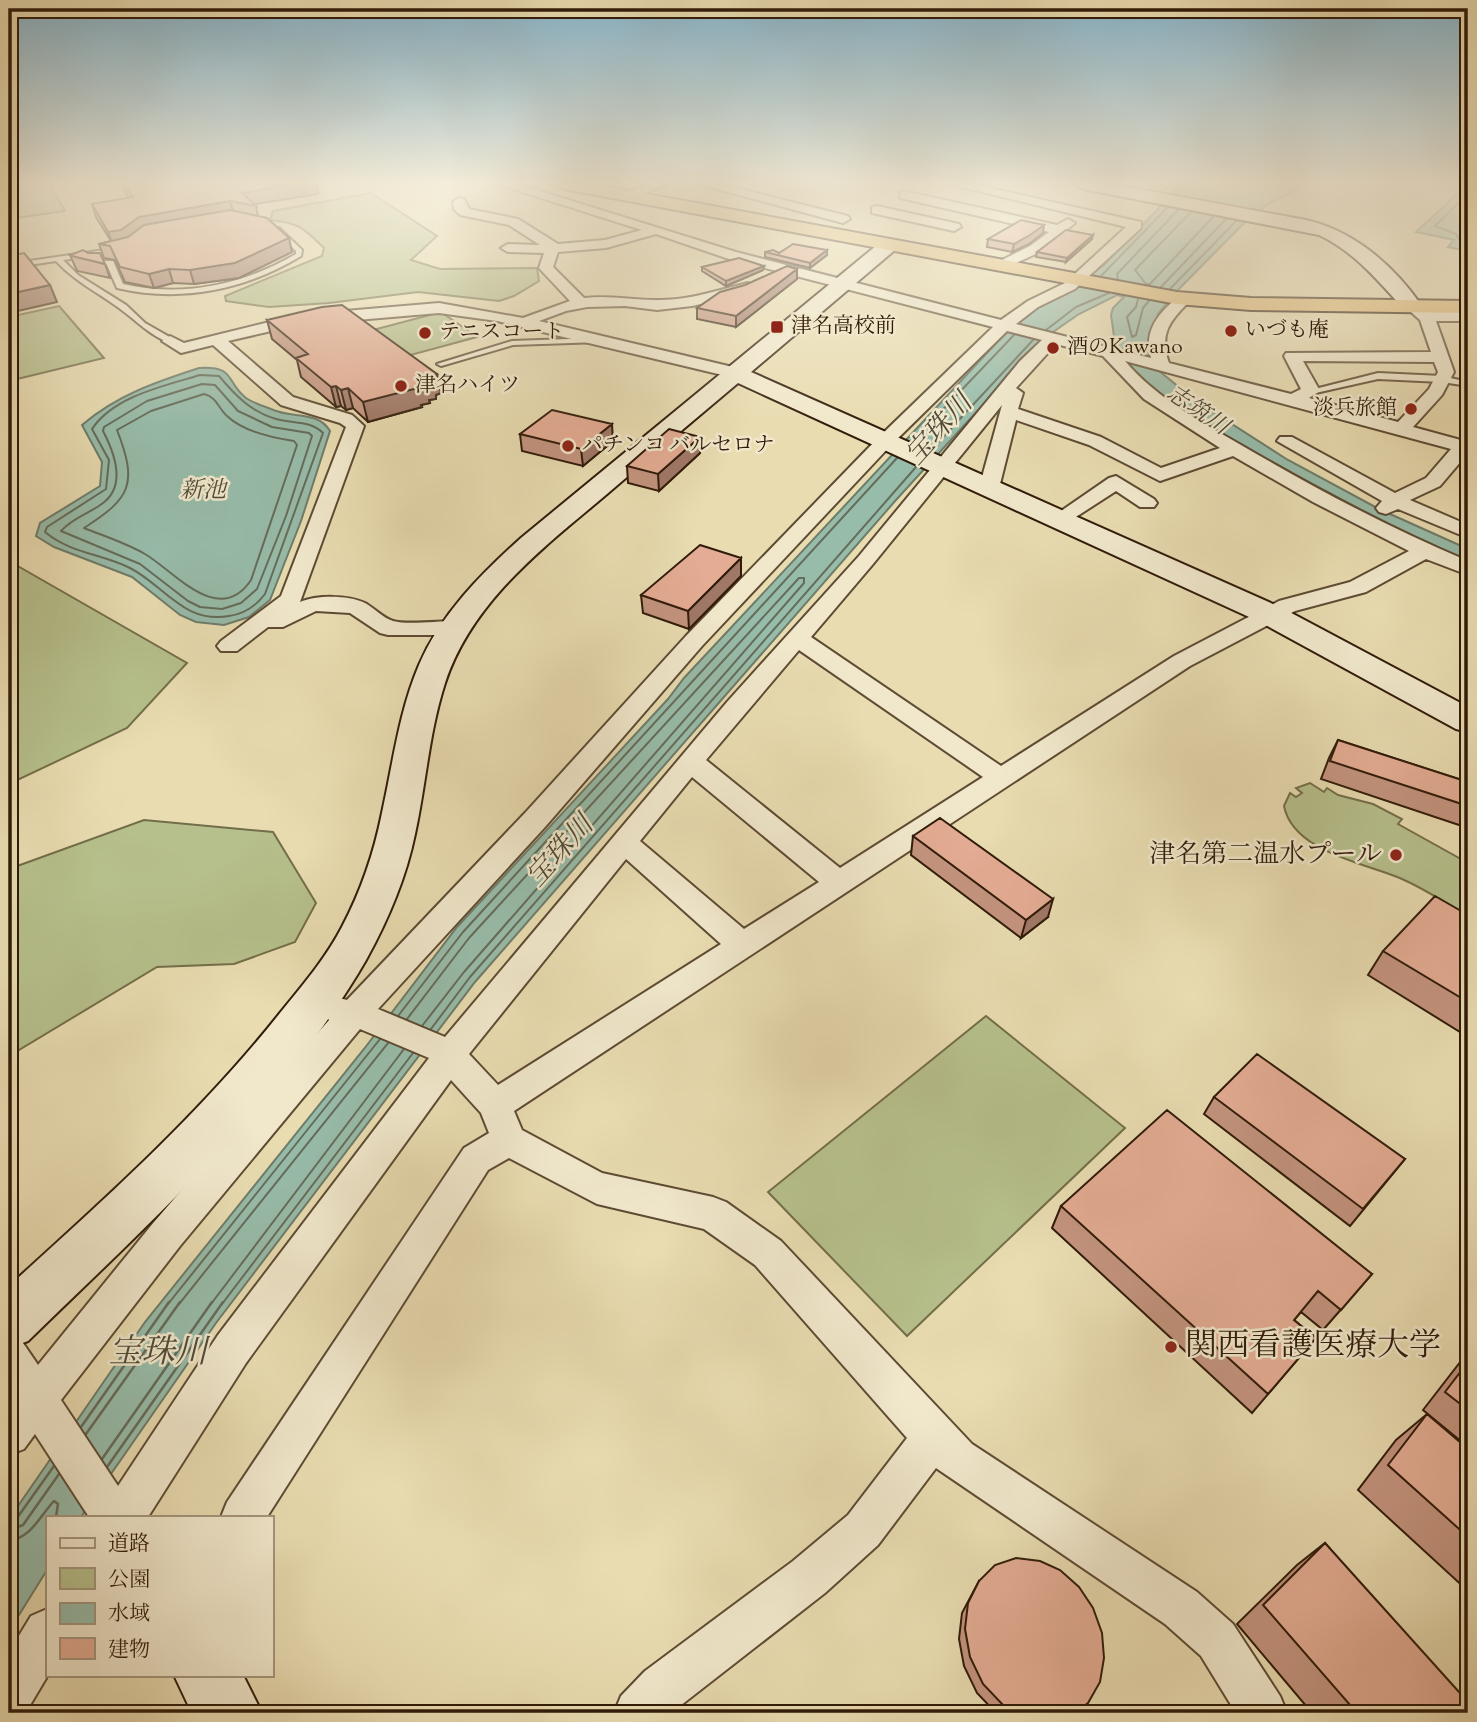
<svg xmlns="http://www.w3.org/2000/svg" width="1477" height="1722" viewBox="0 0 1477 1722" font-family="'Sorts Mill Goudy','Noto Serif JP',serif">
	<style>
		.green { fill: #b6c08c; stroke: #736e4a; stroke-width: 2 }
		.water { fill: #97bcaa; stroke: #6e7c6a; stroke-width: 2 }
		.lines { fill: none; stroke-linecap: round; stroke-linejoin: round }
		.shore-far1 { stroke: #646c5a; stroke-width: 2 }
		.shore { stroke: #646c5a; stroke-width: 2.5 }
		.lane-casing { stroke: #5e4b33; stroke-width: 4 }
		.street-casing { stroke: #5e4b33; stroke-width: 4 }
		.secondary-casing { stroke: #301b09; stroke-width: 4 }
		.highway-casing { stroke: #301b09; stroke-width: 4 }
		.lane { fill: #f1e8cc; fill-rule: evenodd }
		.street { fill: #f1e8cc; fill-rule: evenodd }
		.secondary { fill: #f1e8cc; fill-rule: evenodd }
		.highway { fill: #e4be78; fill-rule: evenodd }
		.wall { fill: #c4947f; stroke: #301b09; stroke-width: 2 }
		.shaded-wall { fill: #a07868; stroke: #301b09; stroke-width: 2 }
		.building { fill: #e4ac94; stroke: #301b09; stroke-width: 2 }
		.poi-dot { fill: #8f2418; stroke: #f1e8cc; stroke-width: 2.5 }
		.labels { text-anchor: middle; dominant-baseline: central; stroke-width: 5; stroke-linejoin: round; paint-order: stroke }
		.far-poi-label { font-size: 21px; fill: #301b09; stroke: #f1e8cc; text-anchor: start }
		.far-water-label { font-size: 23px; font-style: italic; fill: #4f4b39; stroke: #f1e8cc }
		.poi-label { font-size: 26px; fill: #301b09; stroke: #f1e8cc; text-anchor: end }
		.water-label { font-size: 28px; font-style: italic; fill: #4f4b39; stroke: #f1e8cc }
		.near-poi-label { font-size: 32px; fill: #301b09; stroke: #f1e8cc; text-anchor: start }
		.near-water-label { font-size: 33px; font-style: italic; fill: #4f4b39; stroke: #f1e8cc }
	</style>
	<rect width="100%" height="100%" fill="#e9dcb1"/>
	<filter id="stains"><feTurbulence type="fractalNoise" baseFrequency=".00286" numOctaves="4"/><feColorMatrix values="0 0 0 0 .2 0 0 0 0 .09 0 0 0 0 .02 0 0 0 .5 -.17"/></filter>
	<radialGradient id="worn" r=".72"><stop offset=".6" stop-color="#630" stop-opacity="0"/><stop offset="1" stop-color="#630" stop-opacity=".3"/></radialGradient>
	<path class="green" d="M9 184H49L65 211 9 219Z
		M371 193 437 236 411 260 440 269 537 268 539 281 514 296 499 301 418 292 329 303 269 307 226 301 225 296 322 256 324 248C303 228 300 223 270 220L273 211Z
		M59 306 104 358 9 381V317Z
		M441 312 477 337 407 356 373 330Z
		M9 561 187 663 127 728 9 784Z
		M1310 783 1324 792 1327 788 1338 795 1373 804 1402 819 1398 824 1468 863V916C1447 904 1425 889 1402 879 1365 863 1293 852 1284 806L1290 793 1296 797 1302 793 1296 788Z
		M144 820 273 832 316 903 295 942 234 964 157 967 9 1056V869Z
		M986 1016 1125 1128 907 1336 768 1192Z"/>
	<path class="water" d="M1182 184H1308L1270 203 1247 220 1178 290 1158 314 1152 360 1158 370 1196 401 1288 460 1379 509 1468 549V566L1425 549 1233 446 1136 379 1118 351 1114 336 1111 315 1113 308 1124 297 1117 295 1079 314 1043 339 896 500 475 982 216 1323 81 1517H47V1570L9 1631V1519L145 1322 364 1049 457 927 668 699 684 678 1015 323 1034 307 1073 287 1104 265Z
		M1453 184H1468V251L1448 247 1454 240 1416 232 1465 187Z
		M199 368C237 366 225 382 246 398 253 403 263 406 271 409 291 419 318 410 330 431L301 521 270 600 249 617 224 625 196 622 180 615 132 577 54 547 36 536 40 523 100 486 102 462 82 425C117 395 156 382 199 368Z"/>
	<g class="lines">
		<path class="shore-far1" d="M1468 194 1435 226 1456 234 1461 242 1468 244
			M1191 212 1135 270 1146 284H1150L1214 216
			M1101 276 1168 207
			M1118 279 1117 274 1179 209
			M1161 287 1226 219
			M1170 289 1236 221
			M1138 299 1136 307 1127 317 1132 337 1136 335 1143 308 1149 301
			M1046 330 1076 307 1109 293
			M200 375 219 376C235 395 251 412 276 419 293 424 310 420 323 433L265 594C256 606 244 614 229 616 184 624 165 586 130 568 102 554 70 553 45 532L47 527 106 489 109 460 92 429C114 396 164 386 200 375Z
			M202 384 215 385 238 411 272 427 309 433 312 436 286 516 257 589 241 603 222 609 200 607 188 601 140 564 61 531C73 517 89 514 103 503 127 485 114 452 103 431L104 427 147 401Z
			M204 394C217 397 218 408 227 416 244 432 273 438 294 441L297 445 251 580C219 628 174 571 145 554 126 543 104 536 84 528 131 498 138 484 117 430L151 411Z
			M912 442 1014 335
			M931 450 1033 340
			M398 1016 463 932 897 458
			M407 1019 469 938 799 578H804V583L464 972 422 1026
			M431 1029 470 977 916 467
			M168 1304 380 1039
			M179 1304 388 1043
			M211 1304 404 1049
			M222 1304 413 1053"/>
		<path class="shore" d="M81 1427 169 1302
			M86 1434 180 1302
			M102 1459 212 1302
			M107 1467 223 1302
			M9 1521 17 1518 54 1466
			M9 1530 23 1525 59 1474
			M9 1541C32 1537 39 1517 54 1501L58 1504 56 1517"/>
		<defs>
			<path id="lane" d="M275 228H279L302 250 301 256C245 290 181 303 117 288L107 265H93L87 257 63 260 78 275 126 305 145 323 173 339V343H170C149 335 137 321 119 308 96 291 77 283 56 261L9 268V264L118 248 120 251 91 256 98 261H113L123 284C183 298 243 285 296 254V251L275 230Z
				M597 338H600V342L513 345 441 366 437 364 512 341Z
				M1378 373 1442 376 1468 382V386L1442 382 1378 379 1311 394 1307 391Z"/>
			<path id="street" d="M497 184H517L736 252 1001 320 1028 301 1065 283 1126 227 949 184H973L1141 222V228L1075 289 1038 307 1016 324 1151 358C1143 330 1159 313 1179 296H1189L1191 299 1189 302C1169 321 1159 335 1169 363L1291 394 1301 389 1284 356 1286 353 1431 352 1420 320 1403 305 1406 302H1416L1428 311H1468V321H1436L1454 372 1442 395 1413 427 1468 442V453L1440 486 1410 500 1468 525V538L1398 509 1386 514 1379 512 1376 508 1382 501 1277 441 1280 437H1292L1395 493 1426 478 1451 449 1125 361C1156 398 1200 421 1241 445 1315 488 1389 528 1468 561V575L1426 559 1366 592 1295 611 1190 666 514 1111 522 1130 602 1173 713 1197 726 1202 781 1241 972 1444 1197 1592 1233 1624 1280 1696 1287 1713H1236L1201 1656 1165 1624 936 1468 878 1545 825 1593 671 1713H614L621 1696 645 1671 793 1561 848 1515 907 1438 755 1265 704 1229 597 1204 509 1158 488 1170 267 1517H221L227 1502 464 1148 489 1133 481 1113 451 1080 246 1363 148 1517H89L35 1434 24 1449 9 1455V1402L12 1398 9 1392V1337L23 1343 38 1365 154 1222 329 1020 323 1011 328 1002 339 998 347 1000 525 813 686 636 879 437 993 327 726 258 656 234 606 248 558 252 553 267 584 298C609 295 631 300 656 300 688 301 718 290 748 283L755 287 731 297 692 306 657 310 625 306 587 307 566 311 539 321 741 369 743 373 741 377 735 378 497 321 439 313 298 325 228 341 293 397 352 415 364 426 300 602C317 595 348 595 365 603 374 608 383 618 393 621 407 625 438 621 454 621L462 623 465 628 462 633 454 635H388L380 633 350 613 316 611 283 627H268L237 651H221L217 646 221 641 281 596 346 427 340 423 281 405 213 345 181 353 162 341 170 336 184 343 298 315 439 303 523 318 570 301 539 268 544 253 508 252 501 248 508 244 540 245 509 225 460 215 454 209 453 202 459 198 464 199 469 209 518 219 558 244 605 240 642 230ZM1007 331 1042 340 1020 361 859 556 727 702 445 1037 378 1009 545 827 702 646 891 445ZM1056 344 1103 356 1144 399 1220 448 1161 468 1101 437 1018 409 1023 393 1016 388ZM1303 361 1434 362 1438 372 1429 389 1398 422 1309 398 1320 391ZM1002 405 979 488 982 492 989 494 999 488 1016 420 1089 445 1160 481 1233 456 1313 502 1409 551 1350 582 1279 601 1174 656 1001 766 811 637 873 564ZM799 650 983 777 840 868 706 760ZM692 777 819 882 744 929 640 841ZM626 859 721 944 498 1085 469 1054ZM360 1029 429 1058 218 1335 118 1486 61 1400 180 1246Z
				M649 184H667L632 199 628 200 622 196Z
				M698 184H720L848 216 850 219 843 223Z
				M904 191 1057 225 1068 219 1075 223 1040 252 1001 270 996 269V263L1030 246 1049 232 900 198V192Z
				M877 206 959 224 961 227 954 231 872 213V207Z
				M1116 476 1154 499 1157 503 1154 507H1140L1116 491 1065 524H1051L1048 520 1109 478Z
				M47 1609 48 1675 26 1712 9 1713V1652L31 1616Z"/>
			<path id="secondary" d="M1075 184H1112L1306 220C1354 231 1393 265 1421 305L1418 309H1404C1377 280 1355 252 1319 235L1083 189Z
				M889 239 898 245 896 249 751 372 1282 608 1468 707V732L1456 729 1260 622 738 383C694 420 650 457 607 494 543 548 472 601 445 683 429 732 426 784 415 834 406 878 388 920 366 960 284 1102 145 1227 28 1341L9 1348V1286C104 1200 200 1114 280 1013 302 986 326 958 342 927 361 891 374 853 382 813 393 763 399 712 419 665 441 614 481 574 521 538L882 241Z
				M174 1675H243L262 1713H192Z"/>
			<path id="highway" d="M556 184H593L1177 292 1251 298 1468 301V313L1251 310 1177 304 564 189Z"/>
		</defs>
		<use href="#lane" class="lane-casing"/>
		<use href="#street" class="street-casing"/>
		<use href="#secondary" class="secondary-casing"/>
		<use href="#highway" class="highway-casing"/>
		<use href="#lane" class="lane"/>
		<use href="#street" class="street"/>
		<use href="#secondary" class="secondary"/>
		<use href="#highway" class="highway"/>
	</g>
	<path class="wall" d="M121 184H316L318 194 254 204 256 206 258 216 292 252 239 278 194 284 173 283 154 288 125 282 115 260 104 258 99 244 111 241 96 217 92 204 129 198Z
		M1043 233 1029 244 1012 252 987 247 988 239Z
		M1092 239 1066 262 1036 257 1037 252Z
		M827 250V255L810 268 765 257V252L779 253Z
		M70 255 105 264 110 278 77 271Z
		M702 267 763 270 726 286 702 271Z
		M797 279 736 327 697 319V308Z
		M267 320 441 393 436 395V399L429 400 430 403 421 405 422 407 368 422 353 408 346 410 341 406 336 407 301 377 297 360 272 339Z
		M520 434 613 441 583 466 522 451Z
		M700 437V453L659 491 628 483 627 466Z
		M741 558V576L689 629 643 613 641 595Z
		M1338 740 1468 782V816L1462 826 1321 779 1329 758Z
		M913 836 1048 917 1021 938 911 855Z
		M1468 915V1037L1368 975 1383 951Z
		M1214 1097 1405 1159 1350 1226 1204 1114Z
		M1061 1206 1372 1274 1323 1330 1301 1312 1294 1320 1316 1338 1252 1413 1052 1228Z
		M1468 1352V1447L1423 1410Z
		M1427 1414 1468 1449V1591L1358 1490 1396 1440Z
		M1325 1543 1468 1713H1312L1237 1624 1297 1565Z
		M979 1581 1075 1713H996L977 1693 964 1666 959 1639 962 1613Z"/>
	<path class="shaded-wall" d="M293 184H316L318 194 250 205 242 193Z
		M230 201 234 214 113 245 108 232 139 217Z
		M1044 225 1043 233 1029 244 1012 252 1014 244Z
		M1093 235 1092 239 1066 262 1067 258Z
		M289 238 292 252 239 278 194 284 190 270Z
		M827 250V255L810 268V263Z
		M764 266 763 270 726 286V281Z
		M169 269 173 283 154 288 149 274Z
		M797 269V279L736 327V316Z
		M50 285 57 302 9 313V294Z
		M437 374 441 393 436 395V399L429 400 430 403 421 405 422 407 368 422 363 402 417 385 429 376Z
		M336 386 341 406 336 407 331 387Z
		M348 388 353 408 346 410 341 390Z
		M612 424 613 441 583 466 581 449Z
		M700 437V453L659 491 658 474Z
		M741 558V576L689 629 688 611Z
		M1053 899 1048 917 1021 938 1026 920Z"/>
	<path class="building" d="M125 184H293L242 193 256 206 230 201 139 217 121 230 108 232 92 204 133 197Z
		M230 210 267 218 289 238 235 263 190 270 169 269 149 274 120 267 110 246 99 244 128 237 144 225Z
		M1021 220 1044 225 1030 235 1014 244 988 239Z
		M1066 230 1093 235 1067 258 1037 252Z
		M793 244 827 250 810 263 765 252 773 250 779 253Z
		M83 250 88 253H100L105 264 72 256 70 255Z
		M24 253 50 285 9 294V256Z
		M739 258 764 266 726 281 702 267Z
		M787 266 797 269 736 316 697 308 720 292 745 285Z
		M342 305 437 374 429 376 433 379 424 381 426 383 417 385 418 388 363 402 348 388 341 390 336 386 331 387 296 358 308 354 267 320 322 307Z
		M552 410 612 424 581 449 520 434Z
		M669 429 700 437 658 474 627 466Z
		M700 545 741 558 688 611 641 595Z
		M1338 740 1468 782V806L1330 761Z
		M940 818 1053 899 1026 920 913 836Z
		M1435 896 1468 915V1002L1383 951Z
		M1257 1054 1405 1159 1363 1209 1214 1097Z
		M1167 1110 1372 1274 1341 1310 1318 1291 1294 1320 1316 1338 1268 1394 1061 1206Z
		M1468 1362V1410L1445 1392Z
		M1427 1414 1468 1449V1537L1388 1465Z
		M1325 1543 1468 1702V1713H1357L1263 1605Z
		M1016 1558 1040 1561 1060 1570 1079 1587 1093 1608 1102 1633 1104 1658 1100 1682 1088 1703 1075 1713H1018L1003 1705 983 1684 970 1657 965 1629 968 1603 979 1581 995 1565Z"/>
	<linearGradient id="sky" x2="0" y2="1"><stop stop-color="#87b7cf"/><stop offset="0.43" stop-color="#f5efdc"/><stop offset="1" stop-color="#f5efdc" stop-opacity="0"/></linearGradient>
	<rect width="1477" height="425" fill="url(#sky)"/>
	<g class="poi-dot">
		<rect x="770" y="320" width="14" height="14" rx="3.5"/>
		<circle cx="1231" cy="331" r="7"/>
		<circle cx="425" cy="333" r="7"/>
		<circle cx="1053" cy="348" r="7"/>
		<circle cx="401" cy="386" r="7"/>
		<circle cx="1411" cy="409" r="7"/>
		<circle cx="568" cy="446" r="7"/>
		<circle cx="1396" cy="855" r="7"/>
		<circle cx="1171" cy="1347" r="7"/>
	</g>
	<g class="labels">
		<g class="far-poi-label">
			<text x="791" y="327">津名高校前</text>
			<text x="1245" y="331">いづも庵</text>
			<text x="439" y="333">テニスコート</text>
			<text x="1067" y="348">酒のKawano</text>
			<text x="415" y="386">津名ハイツ</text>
			<text x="1397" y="409" text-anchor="end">淡兵旅館</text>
			<text x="582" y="446">パチンコ バルセロナ</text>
		</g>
		<g class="far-water-label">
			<text transform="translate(1197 411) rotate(34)">志筑川</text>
			<text x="203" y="491">新池</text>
		</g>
		<g class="poi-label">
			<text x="1382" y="855">津名第二温水プール</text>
		</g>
		<g class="water-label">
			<text transform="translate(940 430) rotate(-48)">宝珠川</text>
			<text transform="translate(561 852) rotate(-48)">宝珠川</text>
		</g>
		<g class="near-poi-label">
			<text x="1185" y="1347">関西看護医療大学</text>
		</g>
		<g class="near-water-label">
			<text x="158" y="1354">宝珠川</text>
		</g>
	</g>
	<rect width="1477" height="1722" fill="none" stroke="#e9dcb1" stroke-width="35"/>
	<rect x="10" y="10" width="1456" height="1701" fill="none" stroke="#301b09" stroke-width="3.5"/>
	<rect x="18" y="18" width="1442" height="1687" fill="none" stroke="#301b09" stroke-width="2"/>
	<rect x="46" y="1516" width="228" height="161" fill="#f1e8cc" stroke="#a4967e" stroke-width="2"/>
	<rect x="60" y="1538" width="35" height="10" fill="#f1e8cc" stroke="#a4967e" stroke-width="2"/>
	<text x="108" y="1550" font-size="21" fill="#301b09">道路</text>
	<rect x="60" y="1568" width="35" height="21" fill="#b6c08c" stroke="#a4967e" stroke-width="2"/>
	<text x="108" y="1586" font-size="21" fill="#301b09">公園</text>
	<rect x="60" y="1603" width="35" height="21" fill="#97bcaa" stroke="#a4967e" stroke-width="2"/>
	<text x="108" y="1620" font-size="21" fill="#301b09">水域</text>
	<rect x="60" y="1638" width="35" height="21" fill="#e4ac94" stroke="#a4967e" stroke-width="2"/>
	<text x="108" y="1656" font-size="21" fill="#301b09">建物</text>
	<rect width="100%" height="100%" filter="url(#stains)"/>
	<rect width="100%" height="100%" fill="url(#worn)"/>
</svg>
